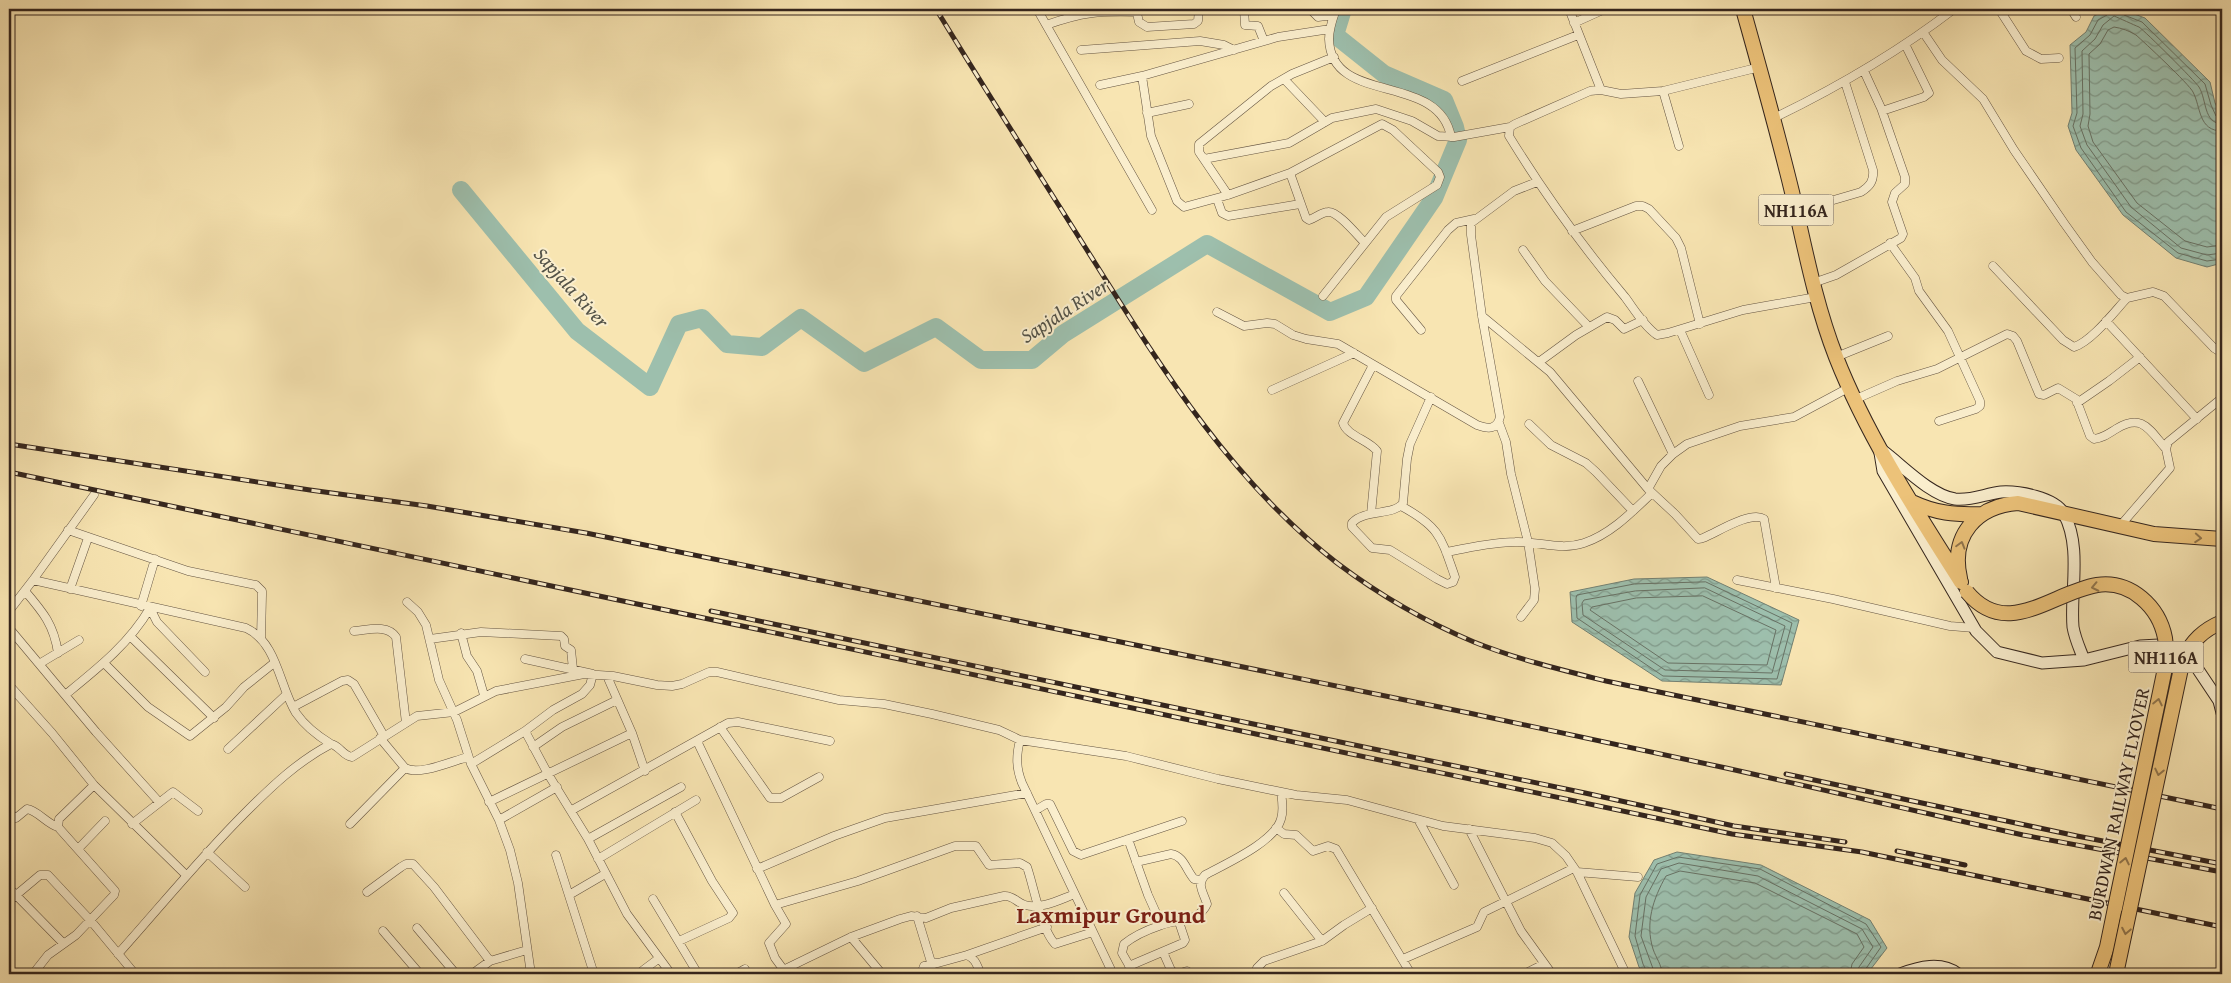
<svg xmlns="http://www.w3.org/2000/svg" width="2231" height="983" viewBox="0 0 2231 983" font-family="'Gentium Book Plus',serif">
	<style>
		.water { fill: url(#water-waves); stroke: #738173 }
		.lines { fill: none; stroke-linecap: round; stroke-linejoin: round }
		.shore { stroke: #687265; stroke-width: 1 }
		.river { stroke: #9dbfad; stroke-width: 18 }
		.street-casing { stroke: #655542; stroke-width: 9 }
		.secondary-casing { stroke: #34251d; stroke-width: 13 }
		.highway-casing { stroke: #34251d; stroke-width: 16 }
		.street { stroke: #faeecd; stroke-width: 8 }
		.secondary { stroke: #faeecd; stroke-width: 11 }
		.highway { stroke: #ecc279; stroke-width: 14 }
		.rail-casing { stroke: #34251d; stroke-width: 5 }
		.rail { stroke: #faeecd; stroke-width: 3; stroke-dasharray: 9; stroke-linecap: butt }
		.highway-bridge-casing { stroke: #34251d; stroke-width: 16; stroke-linecap: butt }
		.highway-bridge { stroke: #ecc279; stroke-width: 14 }
		.oneway { stroke: #90744b }
		.labels { text-anchor: middle; dominant-baseline: central; stroke-width: 4; stroke-linejoin: round; paint-order: stroke }
		.shield { fill: #faeecd; stroke: #6f6152; stroke-width: 1 }
		.shield-label { font-size: 18px; font-weight: bold; fill: #34251d }
		.street-label { font-size: 19px; fill: #34251d; stroke: #faeecd }
		.water-label { font-size: 20px; font-style: italic; fill: #545348; stroke: #faeecd }
		.district-label { font-size: 24px; font-weight: bold; fill: #7a1f14; stroke: #faeecd }
	</style>
	<defs>
		<pattern id="water-waves" width="16" height="10" patternUnits="userSpaceOnUse" patternTransform="scale(1.25)"><rect width="16" height="10" fill="#9dbfad"/><path d="M0 5q4-4 8 0t8 0" fill="none" stroke="#819b8c"/></pattern>
	</defs>
	<rect width="100%" height="100%" fill="#f8e5b2"/>
	<filter id="stains"><feTurbulence type="fractalNoise" baseFrequency=".004" numOctaves="4"/><feColorMatrix values="0 0 0 0 .2 0 0 0 0 .09 0 0 0 0 .02 0 0 0 .5 -.17"/></filter>
	<radialGradient id="worn" r=".72"><stop offset=".6" stop-color="#630" stop-opacity="0"/><stop offset="1" stop-color="#630" stop-opacity=".3"/></radialGradient>
	<path class="water" d="M2108 9H2121L2145 18 2210 82 2215 103 2222 116V263L2207 267 2176 258 2123 215 2076 150 2068 126 2072 113 2070 45 2086 32 2094 16Z
		M1707 577 1799 620 1781 685 1662 681 1572 622 1570 592 1634 579Z
		M1677 852 1761 865 1870 920 1887 948 1867 974H1645L1639 967 1629 937 1635 893 1654 860Z"/>
	<g class="lines">
		<path class="shore" d="M2109 9 2107 15 2098 20 2090 35 2075 48 2077 113 2073 126 2081 148 2126 212 2178 253 2207 261 2222 259
			M2122 9 2124 15 2142 22 2205 84 2211 105 2216 116 2222 118
			M2222 124C2203 123 2207 100 2199 87 2195 81 2146 32 2139 27 2134 25 2119 18 2114 16L2103 25 2095 39 2082 51 2083 114 2080 126 2087 145 2131 207 2181 248 2207 255 2222 253
			M2222 131C2198 131 2201 107 2193 92 2189 84 2144 42 2136 35 2130 31 2121 28 2114 27L2108 30 2100 44 2089 54 2090 114 2088 126 2093 142 2137 203 2185 241 2207 247 2222 245
			M1706 582 1792 623 1777 679 1663 676 1577 618 1576 598 1577 595 1634 584Z
			M1705 588 1785 626 1772 673 1665 670 1583 615 1582 603 1584 600 1635 591Z
			M1703 596 1776 630 1767 665 1668 663 1590 610 1592 607 1636 598Z
			M1648 974 1643 964 1635 936 1640 895 1657 864 1678 857 1760 869 1866 924 1881 947 1865 970 1864 974
			M1655 974 1641 936 1646 897 1661 869 1679 863 1758 876 1862 929 1873 947 1859 967 1857 974
			M1662 974C1662 965 1656 958 1653 949 1645 923 1653 899 1666 876L1680 871 1755 883 1857 934 1864 947 1852 964 1850 974"/>
		<path class="river" d="M461 190 577 331 650 387 679 324 702 318 727 344 762 347 801 318 864 363 936 327 981 360H1032L1063 334 1207 244 1330 312 1366 297 1434 198 1458 140 1455 127 1444 100 1384 74 1335 35 1343 9"/>
		<defs>
			<path id="street" d="M1037 9 1152 210
				M1136 9 1139 22 1147 27 1194 24 1198 21 1199 9
				M1244 9 1245 25 1258 26 1264 41
				M1310 9 1318 17 1334 15
				M1336 9C1333 18 1329 28 1329 39 1331 107 1439 71 1451 137
				M1569 9 1601 90
				M1999 9 2026 51 2041 59 2059 58
				M2071 9 2076 17
				M1574 23 1605 9
				M1046 25C1083 12 1098 11 1137 12
				M1923 32 1942 60 1983 99 2014 150 2064 223 2092 262 2121 295 2127 298 2153 292 2164 296 2214 348 2222 353
				M1081 50 1200 41 1224 45 1234 50
				M1760 67 1663 91 1621 94 1601 90 1590 91 1515 124 1510 127 1509 136C1544 193 1582 246 1625 297 1634 309 1644 326 1657 335L1668 333 1743 310 1816 297
				M1142 76 1151 136 1177 201 1184 207 1228 195 1290 173 1382 124 1393 130 1438 172 1440 177 1437 185 1386 217 1323 296
				M1284 79 1325 122
				M1462 81 1578 35
				M1100 85 1142 76 1278 37 1330 29
				M1663 91 1679 146
				M1882 111 1924 97 1929 93 1905 44
				M1147 113 1189 104
				M1774 118C1838 87 1898 52 1954 9
				M1204 159 1289 143 1332 118 1376 109 1412 121 1438 136 1454 137 1510 127
				M1290 173 1306 218 1309 220C1315 218 1322 212 1328 212 1338 211 1357 235 1364 242
				M1228 195 1199 152V144L1271 86 1292 74 1334 57
				M1217 199 1222 213 1228 216 1300 204
				M1796 211 1861 192C1870 186 1874 181 1873 170L1845 82
				M1572 231 1636 206H1643L1649 209 1676 238 1681 248 1700 324
				M1890 243 1915 278 1919 291 1948 331 1980 401V406L1976 409 1939 421
				M1523 250 1545 281 1589 327
				M1993 266 2063 340 2074 347C2092 341 2114 312 2127 298
				M2221 267 2222 269
				M1813 283 1836 275 1901 238 1903 234 1892 202 1895 193 1905 184V177L1881 108 1864 71
				M1217 312 1244 326 1267 323 1275 324 1293 335 1306 339 1338 344 1477 425C1488 429 1497 430 1500 417L1482 316 1471 235V223L1514 191 1537 182
				M1482 316 1550 372 1648 489 1675 514 1698 539C1705 541 1748 509 1764 519L1776 588
				M2106 321 2197 419
				M1421 330 1396 300V296L1448 230 1456 223 1474 219
				M1680 330 1709 395
				M1836 357 1888 336
				M1539 362 1576 335 1607 317 1615 320 1624 329 1643 320
				M1638 381 1673 454
				M1272 390 1354 353
				M1856 399 1897 381 1937 369 2007 334 2013 336 2017 341 2039 394 2044 395 2058 388 2076 399 2090 436 2094 439C2103 438 2108 434 2116 429 2142 413 2149 429 2166 449
				M2077 403 2109 381 2140 357
				M1499 423 1506 442 1511 474 1528 542 1535 589 1534 600 1521 617
				M1529 424 1551 445 1586 463 1596 472 1633 511
				M1648 489 1661 466 1673 454 1687 444 1740 426 1794 417 1850 387
				M1401 506C1440 527 1441 537 1455 577L1453 582 1447 584 1437 579 1390 550 1372 548 1352 527V523C1364 509 1394 516 1403 503L1407 459 1410 444 1431 397
				M1371 514 1377 451C1369 440 1347 436 1343 423L1373 365
				M2120 526 2170 468 2166 449 2168 442 2222 398
				M68 530 188 571 256 585 262 591V595L261 638
				M1446 552C1469 548 1492 542 1515 542 1539 541 1560 551 1584 543 1611 534 1632 512 1652 493
				M33 580 246 628C278 643 279 686 296 713 305 726 318 736 331 744
				M1737 580 1833 599 1950 626 1974 628
				M70 589 88 538
				M25 591C43 612 54 625 58 653
				M407 602 418 612 426 625 439 680 457 720 471 764 499 820 510 850 518 883 531 974
				M141 606 155 559
				M150 608 157 622 205 672
				M9 611 33 580 94 495
				M9 628 96 732 159 802
				M354 631C368 630 387 624 396 637L406 723
				M461 633 467 656 477 671 484 695
				M130 636 214 718
				M430 639 481 632 561 636 564 639 565 646 571 650 573 669
				M104 663 148 707 190 736 226 707 244 687 274 663
				M39 664 79 640
				M607 676 632 733 645 771
				M9 685 52 733 94 785 186 875
				M65 695C97 669 129 644 150 608
				M293 707 342 681 348 680 354 684 384 736
				M720 727 770 798H781L819 777
				M525 731 548 774 588 839 627 914 671 974
				M380 738 405 768C419 776 452 761 468 757
				M1020 740C1016 756 1016 768 1022 783L1113 974
				M697 741 775 905 786 924 769 943 775 958 786 973
				M533 747 562 727 617 700
				M228 749 287 694
				M471 764 525 731 553 710 582 694 590 685 593 674 525 659
				M489 802 632 733
				M572 810 728 723 738 722 830 741
				M1036 810 1046 804H1050L1073 851 1081 855 1182 821
				M675 812 712 881 733 913 729 918 679 941
				M9 813 16 818 27 809C37 810 47 824 58 827
				M499 820 557 787
				M1419 821 1454 885
				M132 824 173 792 198 811
				M350 824 405 768
				M1276 828 1284 834 1296 835 1313 851 1328 846 1336 849 1411 974
				M1469 829 1521 931 1552 974
				M588 839 681 787
				M1128 839 1148 895 1161 924
				M78 849 105 821
				M207 852 245 887
				M556 855 594 974
				M598 859 696 800
				M1136 862 1171 854C1184 856 1186 870 1194 879L1200 880
				M757 869 834 836 885 818 1027 793
				M1577 872 1638 877
				M9 888 63 943
				M367 892 401 867 406 864H413L434 887 490 961
				M1284 893 1322 941
				M569 895 605 874
				M653 899 698 974
				M9 901 40 875H48L91 921 135 974
				M775 905 858 881 955 846H976L989 865 1020 863 1027 867C1034 887 1041 929 1055 944L1093 932
				M917 916 931 962 938 963 967 955C976 959 977 966 981 974
				M417 928 456 974
				M383 931 420 974
				M851 937 882 974
				M1163 952 1171 970 1176 974
				M118 954C160 907 200 858 245 813 271 787 298 761 331 744 340 746 343 756 352 757L417 716 454 712 496 691 584 674 613 676 657 685 672 686 682 684 709 672H717L839 700 884 704 932 714 999 730 1020 740 1126 756 1218 779 1296 795 1347 800 1443 826 1535 838 1552 843 1566 856 1577 872 1626 974
				M967 955 1047 927
				M1403 959 1477 927 1484 912 1574 868
				M1129 966 1183 943 1185 940 1179 922
				M783 970 851 937 900 919 911 916 926 918 951 908 1004 896C1013 895 1017 903 1025 905 1041 910 1061 899 1075 894
				M33 974 48 955 76 935 114 895 115 891 58 827 59 819 94 785
				M472 974 490 961 527 950
				M638 974 658 959
				M736 974 745 969
				M921 974 924 966 934 964
				M1134 974 1122 953 1124 944C1134 936 1147 930 1159 926 1174 919 1199 923 1207 904 1204 893 1196 885 1205 875 1225 864 1275 842 1281 819 1284 810 1282 800 1281 792
				M1177 974 1187 971 1192 974
				M1256 974 1257 968 1264 961 1322 941 1344 925 1372 908
				M1524 974 1544 964"/>
			<path id="secondary" d="M1883 451C1903 466 1930 495 1955 499 1971 501 1985 494 2001 492 2018 491 2055 497 2064 514 2082 547 2070 592 2073 627 2075 639 2080 649 2084 660
				M1880 453 1883 471 1976 631 1997 652 2042 663 2084 660 2140 646 2159 645 2181 654 2197 668 2219 701 2222 713
				M1900 974C1919 967 1941 961 1958 974"/>
			<path id="highway" d="M1743 9C1760 70 1777 130 1792 192 1805 248 1815 303 1836 357 1867 436 1916 511 1961 582
				M1912 502C1935 513 1955 515 1981 514
				M1960 578C1950 535 1977 506 2018 503L2154 534 2222 539
				M2098 973 2107 947 2115 908"/>
		</defs>
		<use href="#street" class="street-casing"/>
		<use href="#secondary" class="secondary-casing"/>
		<use href="#highway" class="highway-casing"/>
		<use href="#street" class="street"/>
		<use href="#secondary" class="secondary"/>
		<use href="#highway" class="highway"/>
		<defs>
			<path id="rail" d="M936 9C983 86 1032 163 1080 239 1154 356 1226 477 1337 563 1378 594 1426 622 1474 642 1516 659 1562 670 1606 681L2222 809
				M9 444 310 490 427 506 586 533 1469 713 1726 768 2023 835 2222 872
				M9 472 1732 834 1862 852 2222 927
				M711 611 1585 793 1734 826 1845 842
				M1786 774 2077 836 2222 864
				M1897 851 1965 865"/>
		</defs>
		<use href="#rail" class="rail-casing"/>
		<use href="#rail" class="rail"/>
		<defs>
			<path id="highway-bridge" d="M1967 592C2007 640 2051 593 2097 585 2131 580 2159 607 2165 638 2167 649 2165 662 2164 673L2115 908
				M2116 974 2183 659C2192 641 2203 630 2222 622"/>
		</defs>
		<use href="#highway-bridge" class="highway-bridge-casing"/>
		<use href="#highway-bridge" class="highway-bridge"/>
	</g>
	<defs><path id="oneway-chevron" d="M-2-3.5L2.5 0L-2 3.5" fill="none" stroke-width="1.6" stroke-linecap="round" stroke-linejoin="round" transform="scale(1.25)"/></defs>
	<g class="oneway">
		<use href="#oneway-chevron" transform="translate(2198 538) rotate(4)"/>
		<use href="#oneway-chevron" transform="translate(1961 545) rotate(-74)"/>
		<use href="#oneway-chevron" transform="translate(2095 587) rotate(168)"/>
		<use href="#oneway-chevron" transform="translate(2158 702) rotate(-78)"/>
		<use href="#oneway-chevron" transform="translate(2159 772) rotate(102)"/>
		<use href="#oneway-chevron" transform="translate(2125 861) rotate(-78)"/>
		<use href="#oneway-chevron" transform="translate(2126 931) rotate(101)"/>
	</g>
	<g class="labels">
		<g class="shield">
			<rect x="1758.5" y="194.5" width="75" height="31" rx="4"/>
			<rect x="2128.5" y="641.5" width="75" height="31" rx="4"/>
		</g>
		<g class="shield-label">
			<text x="1796" y="210">NH116A</text>
			<text x="2166" y="657">NH116A</text>
		</g>
		<g class="street-label">
			<text transform="translate(2118 804) rotate(-78)">BURDWAN RAILWAY FLYOVER</text>
		</g>
		<g class="water-label">
			<text transform="translate(572 287) rotate(48)">Sapjala River</text>
			<text transform="translate(1064 310) rotate(-33)">Sapjala River</text>
		</g>
		<g class="district-label">
			<text x="1111" y="914">Laxmipur Ground</text>
		</g>
	</g>
	<rect width="2231" height="983" fill="none" stroke="#f8e5b2" stroke-width="30"/>
	<rect x="10" y="10" width="2211" height="963" fill="none" stroke="#34251d" stroke-width="2.5"/>
	<rect x="15" y="15" width="2201" height="953" fill="none" stroke="#34251d"/>
	<rect width="100%" height="100%" filter="url(#stains)"/>
	<rect width="100%" height="100%" fill="url(#worn)"/>
</svg>
